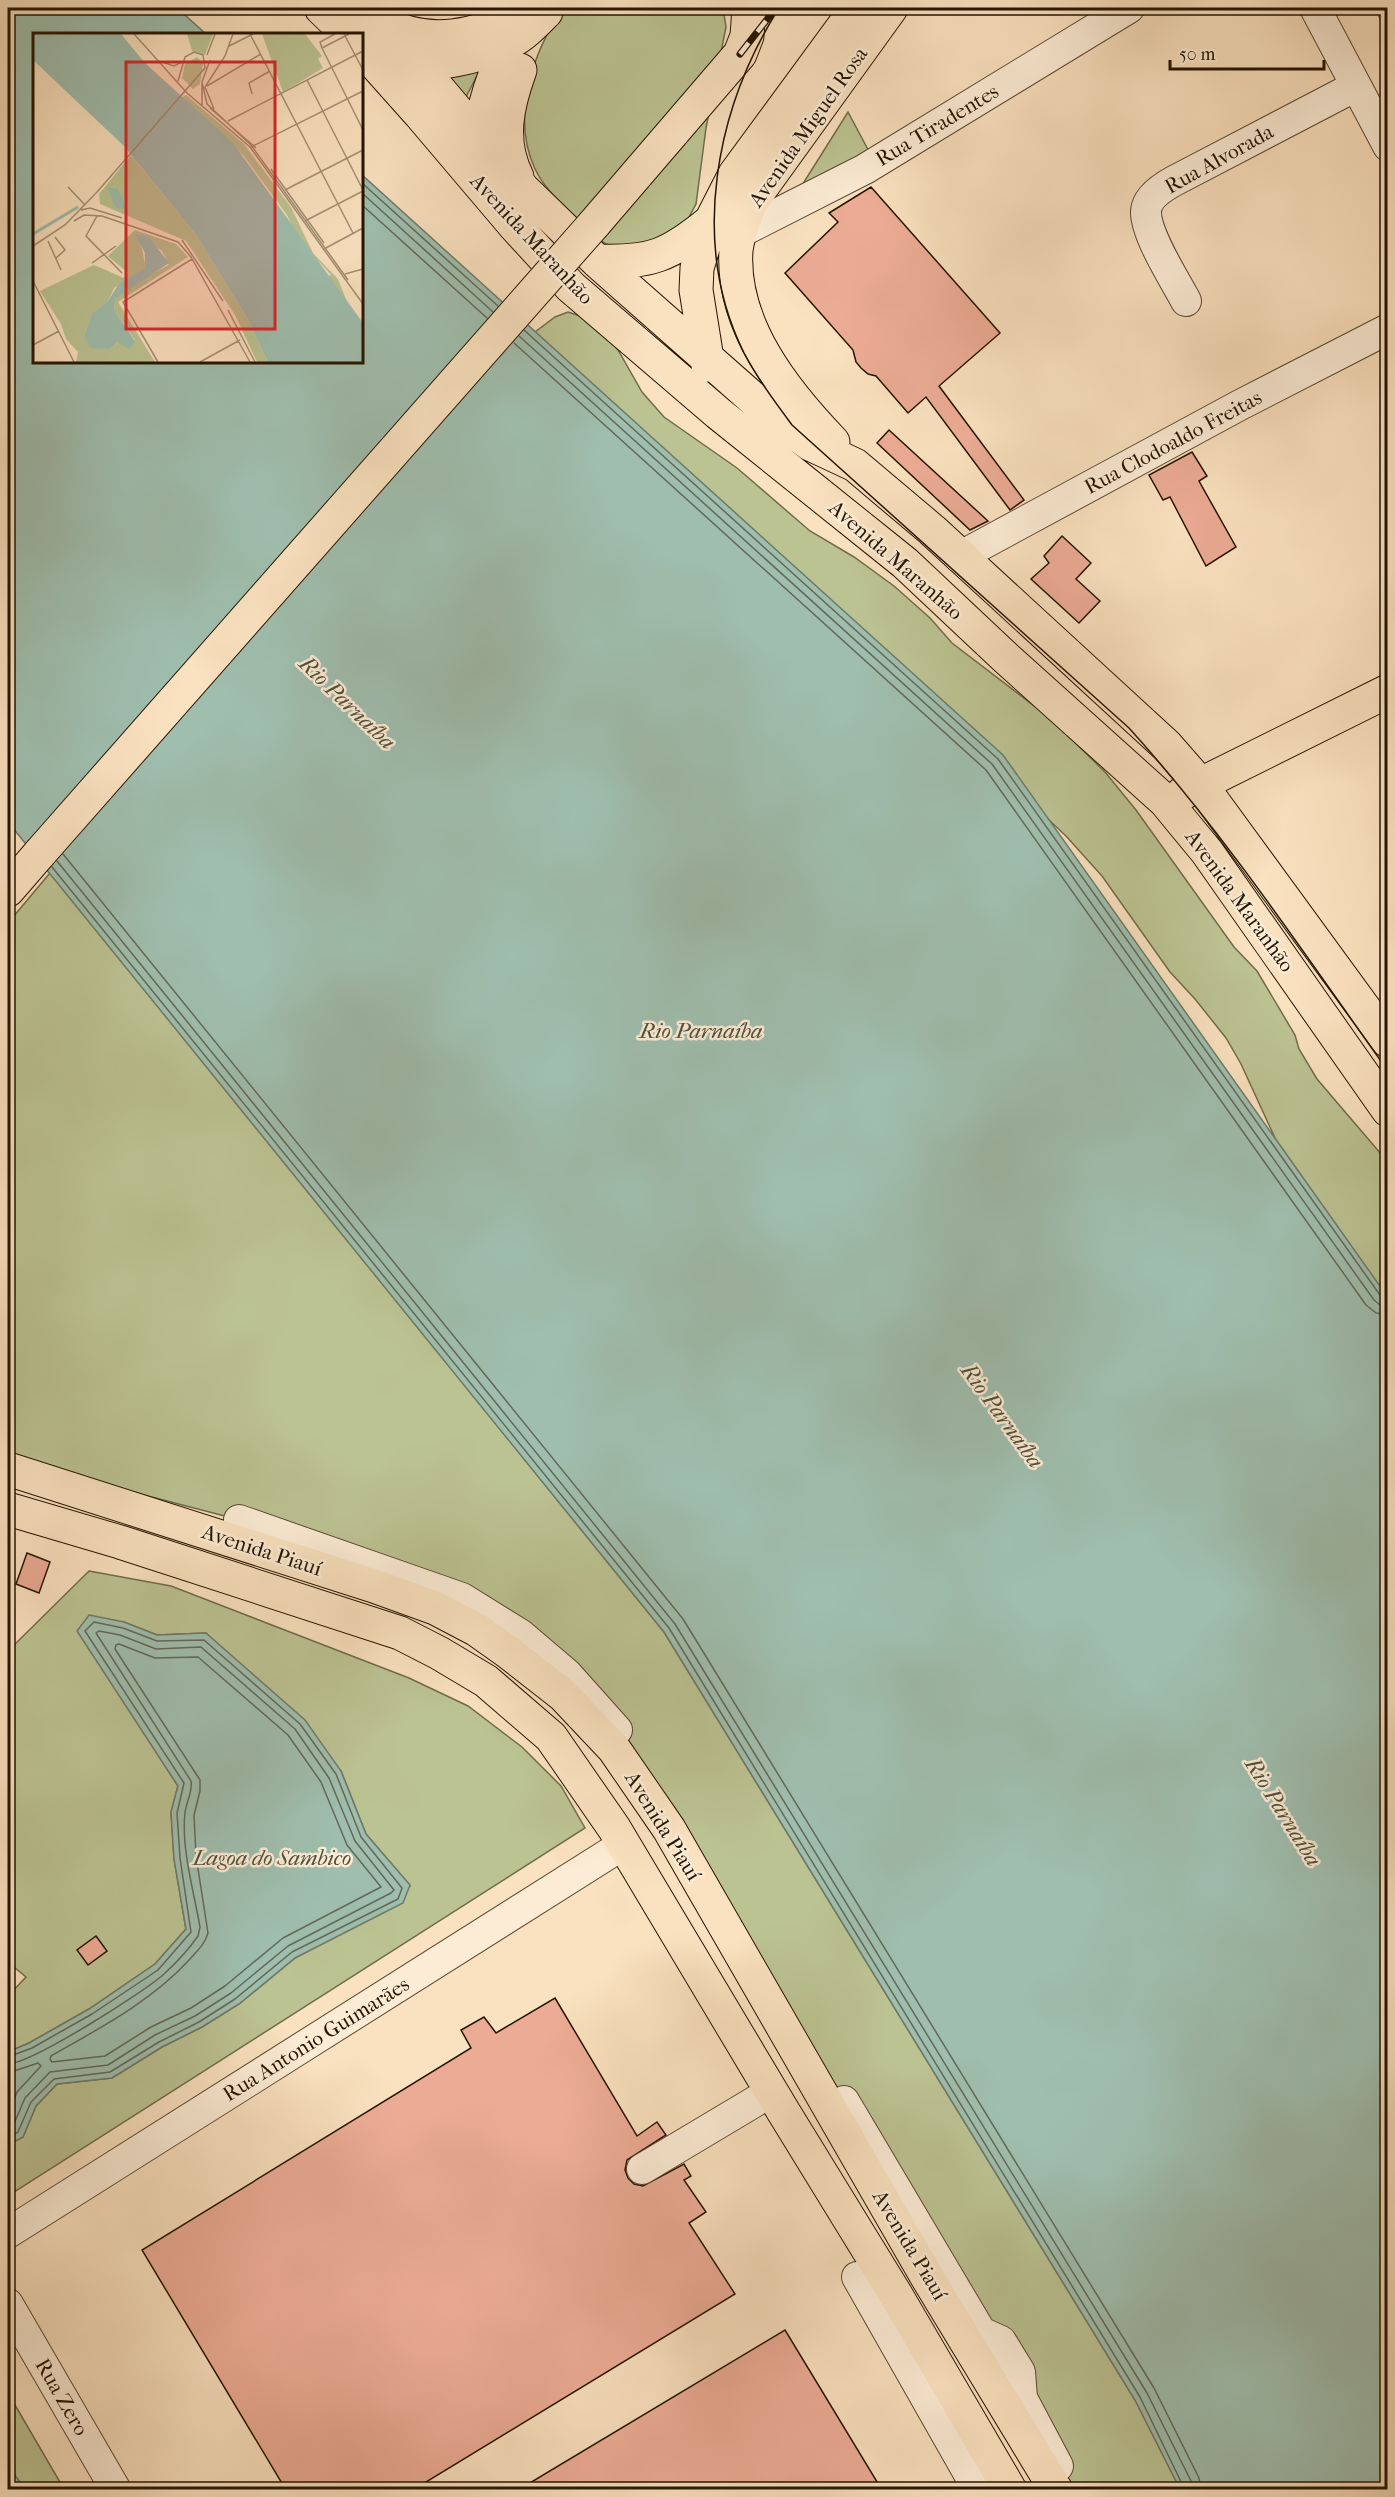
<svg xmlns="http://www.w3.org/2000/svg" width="1395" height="2497" viewBox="0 0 1395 2497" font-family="'IM FELL French Canon',serif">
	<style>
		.green { fill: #bcc393; stroke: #706c4a; stroke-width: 1.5 }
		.water { fill: #9fbeae; stroke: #6e7a68; stroke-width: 1.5 }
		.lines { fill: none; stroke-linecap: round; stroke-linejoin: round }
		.shore { stroke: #626957; stroke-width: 1.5 }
		.building { fill: #ecab95; stroke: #251400; stroke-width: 1.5 }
		.minor-casing { stroke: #5a4730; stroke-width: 32 }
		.major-casing { stroke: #251400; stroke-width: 35 }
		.minor { stroke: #fcecd5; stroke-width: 30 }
		.major { stroke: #fae1bf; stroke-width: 33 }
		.tram { stroke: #251400; stroke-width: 1.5 }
		.rail-casing { stroke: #251400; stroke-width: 7 }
		.rail { stroke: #fcecd5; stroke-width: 4.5; stroke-dasharray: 14; stroke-linecap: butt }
		.major-bridge-casing { stroke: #251400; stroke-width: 35; stroke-linecap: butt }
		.major-bridge { stroke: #fae1bf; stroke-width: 33 }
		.labels { text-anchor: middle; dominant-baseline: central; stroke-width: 5; stroke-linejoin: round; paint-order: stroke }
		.street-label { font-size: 21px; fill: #251400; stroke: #fcecd5 }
		.water-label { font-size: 22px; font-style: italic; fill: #50503d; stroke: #fcecd5 }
		.inset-river { fill: none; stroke: #9fbeae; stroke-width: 3 }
		.inset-road { fill: none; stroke: #a58f73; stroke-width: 1.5 }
		.view { fill: #d62828; fill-opacity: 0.15; stroke: #d62828; stroke-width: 3 }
		.inset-edge { fill: none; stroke: #251400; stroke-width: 3 }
	</style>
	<rect width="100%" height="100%" fill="#fae1bf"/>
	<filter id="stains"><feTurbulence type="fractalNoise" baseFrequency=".00333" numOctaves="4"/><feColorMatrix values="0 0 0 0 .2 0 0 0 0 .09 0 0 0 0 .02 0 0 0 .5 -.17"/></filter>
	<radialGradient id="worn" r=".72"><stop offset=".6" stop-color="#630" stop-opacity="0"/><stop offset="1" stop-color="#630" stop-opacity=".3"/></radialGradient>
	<path class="green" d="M564 8H723L726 27 706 128 696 204 688 219 669 239 616 248 604 243C582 221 549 198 535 169 511 118 532 51 564 8Z
		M1375 8H1387V33Z
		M486 58 462 105 434 73Z
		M848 112 873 159 794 198Z
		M568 312 583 317 597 326 618 350 642 392 664 417 737 468 810 531 854 557 894 586 930 618 952 643 1050 718 1105 772 1136 810 1234 947 1257 971 1295 1035 1299 1049 1317 1079 1387 1161V1309L1292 1175 1241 1064 1226 1038 1195 999 1170 972 1102 876 1066 836 531 335 555 317Z
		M50 873 664 1632 1135 2400 1180 2489H1070L567 1674 240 1520 29 1465 8 1457V923Z
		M89 1571 171 1586 409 1678 468 1706 522 1747 561 1786 585 1828 8 2196V2145L23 2137 36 2106 57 2084 112 2078 162 2047 202 2027 239 2004 295 1958 341 1933 410 1886 366 1834 341 1771 206 1633 157 1635 124 1622 78 1631 178 1786 171 1812 174 1859 186 1929 155 1964 89 2009 29 2043 8 2052V1996L26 1977 8 1962V1651Z
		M8 2393 64 2489H25L8 2466Z"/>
	<path class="water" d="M8 8H177L206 34H34V362H362V175L1003 755 1387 1296V2489H1180L1135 2400 664 1632 8 822Z
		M89 1615 124 1622 157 1635 206 1633 305 1720 341 1771 366 1834 410 1885 403 1903 295 1958 239 2004 202 2027 162 2047 112 2078 57 2084 36 2106 23 2137 8 2145V2052L29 2043 89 2009 155 1964 186 1929 174 1859 171 1812 178 1786 77 1631Z
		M8 2466 25 2489H8Z"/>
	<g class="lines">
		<path class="shore" d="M362 183 498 306
			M362 193 493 312
			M362 205 487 318
			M524 330 998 759 1380 1295 1388 1298
			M519 336 992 764 1374 1300 1380 1305 1388 1306
			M514 343 986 770 1366 1305 1376 1313 1388 1315
			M63 854 683 1619 1154 2388 1199 2478 1201 2490
			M57 861 675 1624 1147 2393 1191 2481 1192 2490
			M52 867 669 1628 1140 2397 1185 2490
			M119 1644 155 1658 198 1657 288 1735 321 1782 347 1845 381 1887 283 1938 225 1986 191 2008 151 2027 105 2056 52 2062 50 2059 51 2056C100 2028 152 2001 190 1959 197 1951 205 1944 208 1933L196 1856 194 1815 200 1791V1780L115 1649 116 1645Z
			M8 2057 32 2048 92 2014 158 1970 191 1932 180 1858 177 1813 184 1783 85 1631 94 1622 123 1628 157 1641 204 1640 300 1724 336 1774 361 1837 402 1888 398 1899 292 1952 235 1999 199 2022 159 2042 110 2072 54 2079 31 2102 18 2132 8 2138
			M8 2064C32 2063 143 1993 164 1974 176 1963 189 1949 198 1936L200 1927C194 1892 181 1848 185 1813 186 1802 193 1792 191 1781L96 1633 99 1631 120 1635 156 1649 201 1647 295 1729 329 1778 355 1841 394 1890 391 1893 288 1946 231 1993 195 2016 155 2035 108 2065 50 2072 25 2098 13 2126 8 2130
			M8 2073 38 2063 41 2066 17 2092 8 2115"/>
	</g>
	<path class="building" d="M871 187 1000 333 939 386 1024 500 1010 510 926 397 908 413 876 376 868 374 861 368 856 362 853 350 785 273 838 222 829 213Z
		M889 430 988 521 970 530 877 443Z
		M1192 452 1207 476 1199 481 1236 547 1206 566 1170 497 1163 500 1149 475Z
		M1062 536 1091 563 1076 579 1100 601 1079 623 1031 579 1049 563 1044 556Z
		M27 1553 50 1562 39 1593 16 1584Z
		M96 1936 107 1951 88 1965 77 1950Z
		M555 1998 637 2136 657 2122 666 2135 627 2160 625 2170 628 2178 634 2184 643 2186 684 2164 691 2176 684 2180 706 2212 689 2223 735 2294 413 2490H286L142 2250 471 2048 461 2030 484 2017 496 2033Z
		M785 2330 882 2490H518Z"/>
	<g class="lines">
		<defs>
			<path id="minor" d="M1315 8 1388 146
				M739 233 865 169 1129 8
				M1186 301C1175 280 1145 234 1146 211 1147 197 1163 187 1174 181L1356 86
				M959 557 1240 405 1388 329
				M239 1520 462 1598 520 1634 567 1674 617 1730
				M844 2101 981 2332 1001 2341 1020 2372 1022 2398 1058 2466
				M642 2169 771 2092
				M8 2233 624 1844
				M857 2277 978 2490
				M8 2304 116 2490"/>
			<path id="major" d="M321 8 348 34
				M364 8 418 65 523 189 597 261 774 417 810 444 855 465 932 530 1167 746 1201 785 1388 1041
				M382 21C424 47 483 39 520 8
				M362 49 420 114 515 226 571 287 718 413 905 563 1006 658 1165 801 1207 852 1388 1110
				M400 64C433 66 480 58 510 42 524 35 535 23 546 12
				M481 151C478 110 497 66 516 29
				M517 177C499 140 507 106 520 70
				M594 224 740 54 747 36 749 8
				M597 261C651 263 669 256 711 221
				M708 365 696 290 697 268 711 221 735 174 857 8
				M833 442C785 392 731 325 736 250 738 233 745 218 751 202L891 8
				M1183 793 1388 691
				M8 890 40 853
				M8 1469 374 1586 435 1608 477 1630 508 1652 563 1695 614 1749 669 1829 927 2277 1056 2490
				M8 1509 120 1542 400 1633 439 1653 486 1681 551 1737 614 1828 783 2111 896 2295 1010 2490"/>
		</defs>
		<use href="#minor" class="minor-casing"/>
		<use href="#major" class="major-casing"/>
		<use href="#minor" class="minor"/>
		<use href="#major" class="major"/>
		<path class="tram" d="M779 8C716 108 689 242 744 353 758 379 775 402 792 425L1129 728C1225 834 1305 955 1388 1071"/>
		<defs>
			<path id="rail" d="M740 54 776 8"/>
		</defs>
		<use href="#rail" class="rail-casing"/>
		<use href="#rail" class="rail"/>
		<defs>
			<path id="major-bridge" d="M40 853 594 224"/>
		</defs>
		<use href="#major-bridge" class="major-bridge-casing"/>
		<use href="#major-bridge" class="major-bridge"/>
	</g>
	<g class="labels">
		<g class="street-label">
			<text transform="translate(937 125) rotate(-31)">Rua Tiradentes</text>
			<text transform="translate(808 127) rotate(-55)">Avenida Miguel Rosa</text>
			<text transform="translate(1219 159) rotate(-29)">Rua Alvorada</text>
			<text transform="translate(532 239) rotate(47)">Avenida Maranhão</text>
			<text transform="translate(1173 442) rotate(-28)">Rua Clodoaldo Freitas</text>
			<text transform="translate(896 560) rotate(41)">Avenida Maranhão</text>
			<text transform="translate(1240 901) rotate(54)">Avenida Maranhão</text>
			<text transform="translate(262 1550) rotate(18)">Avenida Piauí</text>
			<text transform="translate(663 1826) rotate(58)">Avenida Piauí</text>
			<text transform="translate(316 2039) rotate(-32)">Rua Antonio Guimarães</text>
			<text transform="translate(910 2245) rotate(59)">Avenida Piauí</text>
			<text transform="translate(62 2397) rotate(60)">Rua Zero</text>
		</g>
		<g class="water-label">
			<text transform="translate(347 703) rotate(44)">Rio Parnaíba</text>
			<text x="701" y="1031">Rio Parnaíba</text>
			<text transform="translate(1002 1416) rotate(54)">Rio Parnaíba</text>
			<text transform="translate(1283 1812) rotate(58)">Rio Parnaíba</text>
			<text x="272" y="1858">Lagoa do Sambico</text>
		</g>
	</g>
	<g transform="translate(33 33)">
		<rect width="330" height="330" fill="#fae1bf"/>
		<path d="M154 1H180L172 22 159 18ZM229 1H272L289 23 285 26 290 35 250 59ZM164 24 170 30 167 51 160 56 149 45 152 31ZM153 62 211 111 258 174 280 220 305 246 315 271 290 245 298 242 264 204 254 182 210 122 149 65ZM98 122 164 203 214 285 235 329H224L202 282 153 208 67 171 66 161ZM102 197 143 211 155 224 85 269 122 329H43L45 319 33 306 28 291 7 258 61 232 91 245 95 240 75 223ZM106 202 129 218 136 232 99 251 82 266 81 277 102 307 97 314 84 309 77 316 60 314 51 303 59 282 75 268 81 255 113 235Z" fill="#bcc393" fill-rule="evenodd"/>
		<path d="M0 1H88L112 30 200 110 330 290V329H235L214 285 164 203 91 113 0 27ZM74 154 85 156 94 176 83 175ZM102 201 115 203 136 230 82 266 81 277 102 308 97 316 84 309 77 316 57 315 51 303 59 281 75 268 85 252 112 235V220Z" fill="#9fbeae"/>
		<path class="inset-river" d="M0 201 45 174"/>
		<path class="inset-road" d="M101 1 154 60 217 114 330 271M217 1 320 200M311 1 330 37M196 13 220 1M289 15 330 97M289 15 316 1M289 15 287 9 302 1M174 22 182 1M177 27 169 49 174 71 218 112 315 247M132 30 141 33 149 29M274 47 330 157M169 51V73M174 53 228 21M219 61 216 50 237 38M177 75 223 115M181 76 172 54 192 23 200 1M195 88 330 18M218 114 330 58M238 136 291 210M35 154 52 172M252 157 330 117M48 177 57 175 89 185M64 183 53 203 89 240M41 188 51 182 69 183 145 209 158 224 217 329M272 188 330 158M22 204 32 217 23 225M149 207 190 268M15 208 28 237M0 213 32 192 64 159 172 35 170 22 161 19 152 24 145 48M291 216 330 195M59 230 83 213M312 241 330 236M0 248 41 329M195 277 222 329M0 312 26 298M125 329 90 269 159 226M167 329 207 307"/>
		<path class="view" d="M93 29H242V296H93Z"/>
		<rect width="330" height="330" class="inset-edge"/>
	</g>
	<rect width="1395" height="2497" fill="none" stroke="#fae1bf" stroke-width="30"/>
	<rect x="9" y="9" width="1377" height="2479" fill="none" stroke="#251400" stroke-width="3"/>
	<rect x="15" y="15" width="1365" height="2467" fill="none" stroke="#251400" stroke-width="1.5"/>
	<path d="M1170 60v9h154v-9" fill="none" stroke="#251400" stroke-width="3"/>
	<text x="1179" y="60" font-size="18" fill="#251400" stroke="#fcecd5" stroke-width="4.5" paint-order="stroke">50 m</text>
	<rect width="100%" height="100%" filter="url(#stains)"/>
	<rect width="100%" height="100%" fill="url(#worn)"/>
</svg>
